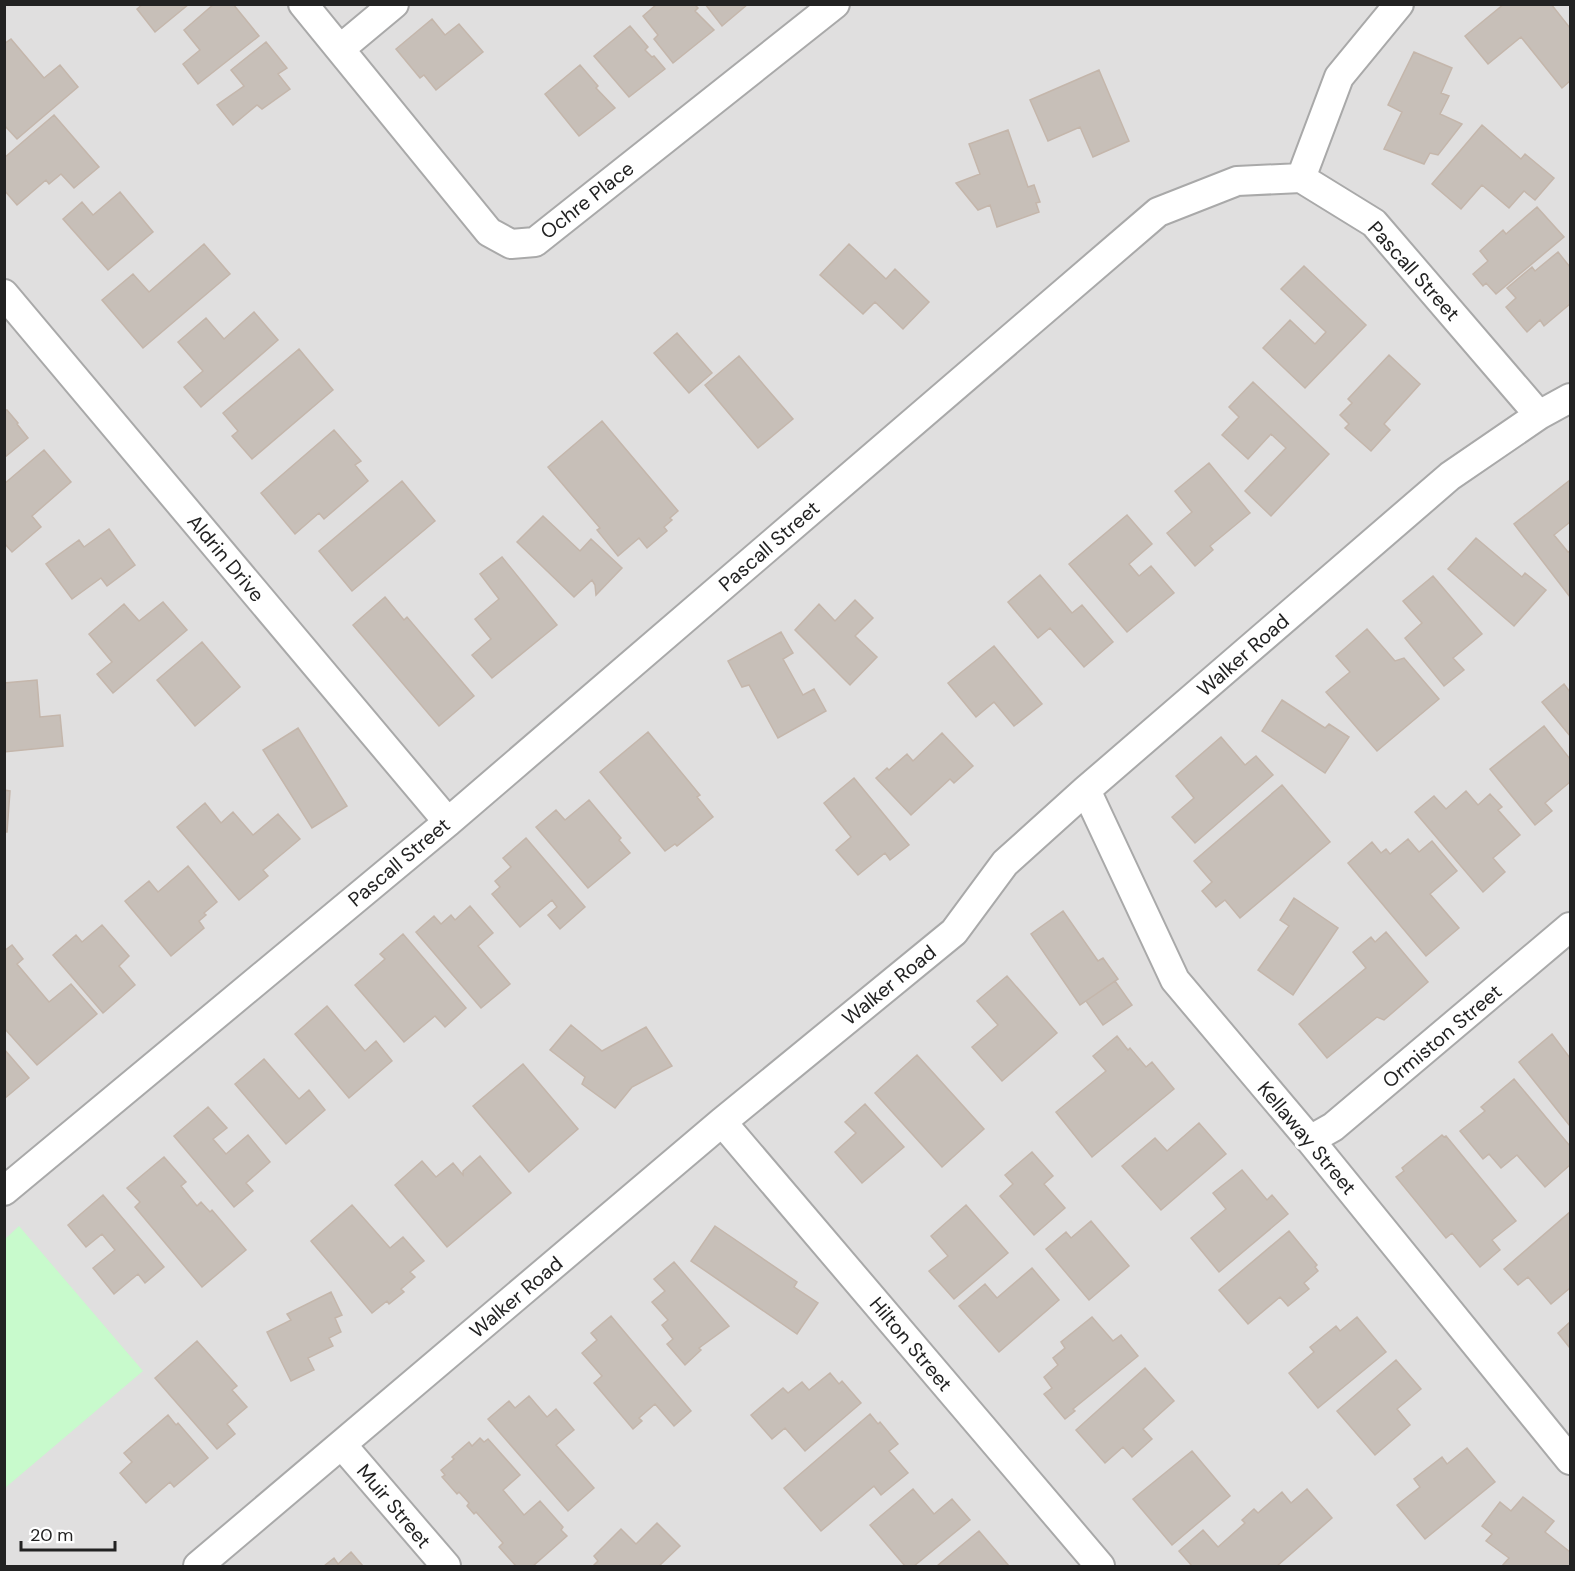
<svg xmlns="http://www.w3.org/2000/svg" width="1575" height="1571" viewBox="0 0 1575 1571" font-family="'DM Sans',sans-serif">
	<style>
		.residential { fill: #e0dfdf }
		.park { fill: #c8facc }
		.building { fill: #c7bfb8; stroke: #c4b6ab; stroke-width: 1.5 }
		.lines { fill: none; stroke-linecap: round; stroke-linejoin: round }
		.minor-casing { stroke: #a9a9a9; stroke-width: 32 }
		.minor { stroke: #fff; stroke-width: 28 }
		.labels { text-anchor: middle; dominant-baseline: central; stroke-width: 6; stroke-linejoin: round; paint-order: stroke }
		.street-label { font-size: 20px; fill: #222; stroke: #fff }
	</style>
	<rect width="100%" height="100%" fill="#f2efe9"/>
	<path class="residential" d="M5 5H1570V1566H5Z"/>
	<path class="park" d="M19 1226 143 1371 5 1488V1239Z"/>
	<path class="building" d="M143 4H189L155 32 137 9Z
		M214 4H233L259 36 198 84 183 64 200 50 184 30Z
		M657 4H694L698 8 695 11 714 30 673 63 654 39 658 35 643 16Z
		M705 4H748L722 26Z
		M1504 4H1551L1570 28V81L1562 88 1521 37 1488 64 1465 36Z
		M432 19 445 35 459 24 483 52 436 90 424 75 420 78 396 49Z
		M630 26 648 47 645 50 652 57 654 56 665 69 629 97 594 56Z
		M11 39 44 78 60 65 78 87 17 139 4 125V44Z
		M266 42 287 68 278 74 290 89 262 109 257 105 233 125 217 105 244 86 231 70Z
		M1414 52 1452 68 1441 93 1449 96 1440 114 1462 124 1438 155 1430 153 1424 164 1384 149 1402 112 1388 105Z
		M580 65 598 86 596 88 615 108 579 136 545 94Z
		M1099 70 1129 141 1093 157 1080 127 1048 141 1030 100Z
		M54 115 99 167 74 188 61 174 49 184 46 180 17 205 4 190V158Z
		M1482 125 1521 159 1525 154 1554 178 1535 200 1524 191 1509 208 1482 185 1461 209 1432 184Z
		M1008 130 1028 187 1034 185 1040 202 1036 203 1039 212 997 227 990 205 978 210 956 183 980 174 969 144Z
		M120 192 153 232 108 270 63 219 82 202 93 215Z
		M1537 207 1564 237 1496 294 1486 283 1483 286 1473 274 1488 261 1480 251 1503 230 1506 234Z
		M204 244 230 274 143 348 102 300 133 274 149 292Z
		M849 244 886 279 895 269 929 302 903 329 875 302 863 314 820 275Z
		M1558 252 1570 267V304L1544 326 1540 320 1527 332 1506 307 1516 298 1507 288 1532 267 1535 271Z
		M1304 266 1366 325 1305 388 1263 348 1290 320 1315 344 1326 332 1281 289Z
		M254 312 278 340 201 407 184 387 203 371 178 342 206 318 224 339Z
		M677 333 712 373 689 393 654 353Z
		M299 349 333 390 252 459 232 436 238 431 223 413Z
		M1389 355 1420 384 1384 424 1390 430 1371 451 1345 428 1349 424 1340 415 1352 403 1348 399Z
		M739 356 793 419 758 448 705 385Z
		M1253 382 1329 454 1271 516 1245 491 1286 448 1271 434 1248 459 1222 435 1239 417 1229 407Z
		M4 410H7L18 423 17 424 28 438 4 458Z
		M602 421 678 511 670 518 672 520 664 527 667 531 647 548 639 538 618 556 597 530 600 528 548 467Z
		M334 430 361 461 355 465 368 481 324 519 319 513 295 534 261 493Z
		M44 450 71 482 32 516 41 527 12 552 4 543V484Z
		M1209 463 1250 513 1210 546 1213 550 1195 566 1167 533 1192 512 1175 491Z
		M1570 480V522L1554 535 1568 552 1570 551V597L1514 524Z
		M402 481 435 521 352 591 319 551Z
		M1127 515 1152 544 1129 564 1139 576 1151 566 1174 593 1127 632 1069 564Z
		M543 516 580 551 591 539 622 568 596 595 595 585 592 580 574 597 517 542Z
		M109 529 135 565 107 586 101 578 72 599 46 564 79 540 84 547Z
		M1476 538 1522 577 1525 573 1546 590 1514 626 1448 569Z
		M502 557 557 625 492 678 472 655 491 639 475 619 499 599 480 574Z
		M1040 575 1072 613 1082 605 1113 642 1084 667 1050 628 1038 638 1008 602Z
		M1433 576 1482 634 1453 658 1464 670 1444 686 1405 638 1422 623 1403 601Z
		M385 597 404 620 407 617 474 696 439 726 353 625Z
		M855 600 873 618 855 636 877 657 850 685 795 630 819 604 835 621Z
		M163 602 187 630 113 693 97 674 112 662 89 634 124 604 139 621Z
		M1367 629 1395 661 1404 658 1439 699 1377 751 1326 692 1350 672 1336 656Z
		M781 632 793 653 783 659 803 695 814 689 826 711 778 738 749 685 742 687 728 661Z
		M202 642 240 687 195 726 157 680Z
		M994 646 1042 704 1014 726 994 702 976 717 948 683Z
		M37 680 40 717 60 715 63 746 4 752V683Z
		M1564 684 1570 692V736L1542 702Z
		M1282 700 1325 728 1329 724 1349 737 1325 773 1262 731Z
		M1544 726 1570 759V782L1545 803 1552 811 1535 825 1490 769Z
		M298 728 347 806 312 828 263 750Z
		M648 732 700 795 697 797 713 817 677 846 675 844 665 851 600 772Z
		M942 733 973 766 954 783 950 779 911 815 876 778 887 768 889 770 907 754 913 761Z
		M1221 737 1245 765 1256 756 1273 775 1195 843 1172 817 1194 798 1176 776Z
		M854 778 909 845 890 860 885 853 858 875 836 850 851 837 824 803Z
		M1282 785 1330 842 1240 918 1225 900 1216 907 1202 891 1212 882 1194 861Z
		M4 790 10 791 7 832H4Z
		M1466 791 1478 805 1490 794 1502 807 1498 810 1520 835 1493 858 1505 872 1483 892 1415 812 1434 796 1446 809Z
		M589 800 621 838 619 840 630 853 588 888 536 827 556 810 565 820Z
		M205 803 221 823 233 812 253 835 278 814 300 839 263 870 268 876 239 900 177 827Z
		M526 838 585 907 560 929 548 915 557 907 552 900 520 927 492 894 500 887 495 881 511 867 503 858Z
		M1408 839 1419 852 1432 841 1457 871 1430 894 1459 928 1426 956 1348 863 1372 842 1381 853 1386 849 1390 854Z
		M188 866 217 902 204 913 206 915 199 921 204 928 171 956 125 901 149 881 158 892Z
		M1294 898 1338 928 1293 995 1258 970 1289 926 1280 920Z
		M470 906 493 933 478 946 510 984 481 1008 416 932 434 916 441 924 451 915 455 920Z
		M1063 911 1098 961 1103 958 1118 979 1080 1005 1031 934Z
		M102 925 129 956 119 966 135 985 103 1013 53 955 76 935 82 942Z
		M1386 932 1428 982 1384 1020 1377 1017 1327 1058 1299 1024 1366 968 1353 952 1371 937 1375 942Z
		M403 934 466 1008 445 1027 435 1016 404 1042 355 985 385 959 380 954Z
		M12 945 23 959 17 964 49 1002 71 984 97 1014 37 1065 4 1028V951Z
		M1007 976 1057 1033 1002 1081 972 1047 998 1025 977 1001Z
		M1115 981 1132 1005 1103 1025 1086 1001Z
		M327 1006 365 1051 376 1041 392 1061 349 1098 295 1034Z
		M571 1025 602 1051 646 1027 672 1066 632 1087 615 1108 582 1084 585 1077 550 1050Z
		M1552 1034 1570 1058V1126L1519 1062Z
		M1117 1036 1128 1050 1130 1048 1146 1067 1152 1062 1174 1089 1092 1157 1056 1112 1106 1071 1093 1056Z
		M4 1049 29 1078 4 1099Z
		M917 1055 984 1129 942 1167 875 1093Z
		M264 1059 299 1099 309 1090 325 1110 286 1144 235 1084Z
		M523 1064 578 1129 529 1172 473 1106Z
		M1514 1079 1570 1146V1165L1545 1187 1517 1155 1501 1168 1489 1154 1483 1159 1460 1131 1485 1111 1481 1107Z
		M865 1104 904 1147 862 1183 835 1152 856 1133 845 1122Z
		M208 1107 227 1128 213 1139 226 1154 248 1135 270 1162 246 1183 253 1191 234 1207 174 1136Z
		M1199 1123 1226 1154 1161 1210 1122 1166 1155 1138 1167 1151Z
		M1442 1135 1444 1137 1446 1136 1516 1221 1492 1240 1500 1250 1480 1267 1452 1233 1446 1238 1396 1177 1404 1171 1402 1168Z
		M1032 1152 1053 1176 1044 1184 1065 1208 1034 1235 1000 1196 1013 1184 1005 1175Z
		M480 1156 511 1193 447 1247 395 1185 422 1161 436 1177 453 1163 463 1175V1171Z
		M164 1157 186 1182 181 1186 197 1206 201 1202 210 1212 212 1210 246 1250 202 1287 135 1207 140 1202 127 1188Z
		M1242 1170 1267 1200 1272 1195 1288 1214 1219 1272 1191 1238 1226 1209 1213 1193Z
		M103 1195 164 1267 145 1283 138 1274 114 1294 93 1268 115 1250 102 1234 86 1247 68 1225Z
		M352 1205 390 1248 403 1237 424 1261 410 1272 415 1277 401 1289 404 1292 389 1304 387 1301 372 1313 311 1241Z
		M966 1205 1008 1253 954 1299 929 1271 948 1256 931 1236Z
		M1570 1212V1288L1551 1304 1528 1277 1518 1285 1504 1269Z
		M1091 1221 1129 1266 1089 1300 1046 1249 1066 1232 1071 1238Z
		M715 1226 797 1282 794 1287 818 1303 797 1334 691 1261Z
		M1289 1231 1317 1265 1315 1267 1318 1271 1304 1283 1309 1289 1288 1306 1280 1297 1248 1324 1219 1290Z
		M674 1262 729 1326 699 1348 701 1350 685 1365 667 1344 673 1339 662 1325 668 1320 652 1302 665 1291 654 1279Z
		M1032 1268 1059 1300 999 1352 959 1306 985 1284 997 1298Z
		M331 1292 342 1315 335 1318 341 1332 329 1338 333 1346 308 1358 314 1370 291 1381 267 1332 291 1320 287 1314Z
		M611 1316 691 1411 674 1426 655 1404 639 1418 642 1421 633 1429 594 1383 602 1376 582 1353 597 1340 591 1333Z
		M1092 1317 1113 1341 1121 1335 1138 1356 1073 1409 1075 1411 1065 1419 1044 1394 1052 1388 1044 1377 1058 1365 1053 1358 1065 1348 1061 1342Z
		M1357 1317 1386 1352 1318 1408 1289 1373 1314 1352 1310 1347 1336 1326 1340 1331Z
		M1570 1322V1348L1558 1333Z
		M197 1341 237 1386 232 1390 247 1407 227 1424 235 1434 217 1449 155 1378Z
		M1396 1360 1421 1389 1397 1409 1410 1425 1375 1455 1337 1411Z
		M1145 1368 1174 1401 1143 1429 1152 1439 1132 1457 1123 1447 1105 1463 1076 1430Z
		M830 1373 839 1384 842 1381 861 1403 805 1451 785 1428 772 1439 751 1415 783 1388 788 1393 802 1382 809 1390Z
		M529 1396 547 1417 556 1409 574 1430 556 1445 594 1488 568 1511 488 1419 509 1401 515 1408Z
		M870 1414 878 1424 880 1422 898 1444 889 1451 908 1473 881 1495 874 1486 821 1531 784 1488Z
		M168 1415 176 1425 178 1423 208 1458 174 1487 170 1482 146 1503 120 1473 132 1462 124 1453Z
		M480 1438 484 1442 488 1439 520 1475 503 1490 524 1515 540 1501 563 1527 561 1530 567 1536 533 1566H516L499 1547 503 1543 476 1512 474 1514 467 1506 469 1503 459 1492 457 1494 442 1477 445 1475 441 1470 454 1459 452 1457 469 1442 472 1446Z
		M1467 1448 1495 1482 1425 1539 1397 1505 1420 1487 1414 1479 1442 1457 1447 1464Z
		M1192 1451 1230 1496 1172 1545 1133 1499Z
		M913 1489 934 1514 952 1499 970 1520 914 1566H905L870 1525Z
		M1307 1489 1332 1518 1277 1566H1192L1179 1551 1203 1530 1218 1547 1245 1523 1242 1520 1254 1509 1258 1513 1282 1492 1291 1503Z
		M1523 1497 1554 1521 1545 1532 1570 1552V1566H1502L1509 1558 1486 1541 1492 1534 1482 1526 1500 1502 1511 1511Z
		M657 1523 680 1546 659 1566H593L598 1561 594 1556 621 1529 636 1544Z
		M979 1531 1009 1566H937Z
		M351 1552 363 1566H324L334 1558 338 1564Z"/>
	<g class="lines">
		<defs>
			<path id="minor" d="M303 4 489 232 511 244 535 242 835 4
				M340 49 394 4
				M1301 178 1339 77 1399 4
				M4 294 448 822
				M1086 790 1175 980 1310 1140 1570 1460
				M722 1122 1100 1566
				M1310 1140 1333 1127 1570 927
				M4 1191 448 822 1158 212 1237 181 1301 178 1374 223 1539 415
				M342 1445 446 1566
				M198 1566 722 1122 954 932 1005 863 1086 790 1450 476 1539 415 1570 398"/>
		</defs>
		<use href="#minor" class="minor-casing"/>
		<use href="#minor" class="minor"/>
	</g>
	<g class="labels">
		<g class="street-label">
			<text transform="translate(587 200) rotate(-38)">Ochre Place</text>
			<text transform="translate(1414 271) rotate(48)">Pascall Street</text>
			<text transform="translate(769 546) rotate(-41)">Pascall Street</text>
			<text transform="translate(226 558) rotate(50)">Aldrin Drive</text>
			<text transform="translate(1243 655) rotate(-41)">Walker Road</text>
			<text transform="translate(399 862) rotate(-40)">Pascall Street</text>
			<text transform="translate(889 985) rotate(-39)">Walker Road</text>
			<text transform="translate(1442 1036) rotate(-40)">Ormiston Street</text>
			<text transform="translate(1307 1138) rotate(50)">Kellaway Street</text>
			<text transform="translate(516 1297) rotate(-40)">Walker Road</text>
			<text transform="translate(911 1344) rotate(50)">Hilton Street</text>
			<text transform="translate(394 1506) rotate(50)">Muir Street</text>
		</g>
	</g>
	<rect width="1575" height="1571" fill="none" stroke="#222222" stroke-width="12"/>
	<path d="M21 1541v9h94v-9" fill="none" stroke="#222222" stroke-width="3"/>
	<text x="30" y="1541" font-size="18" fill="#222222" stroke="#ffffff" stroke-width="4.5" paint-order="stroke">20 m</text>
</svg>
